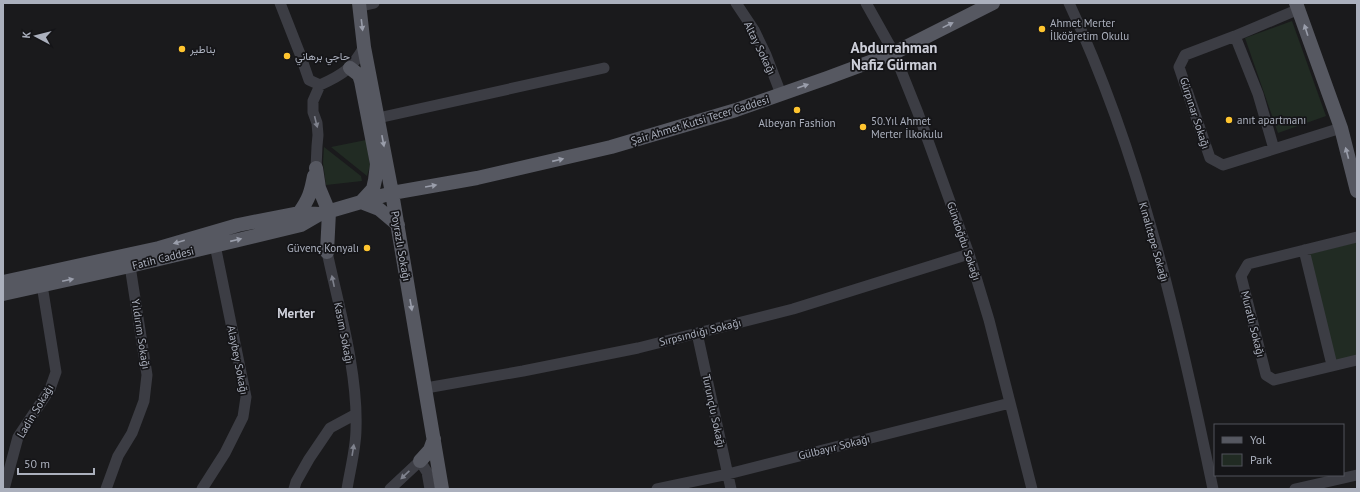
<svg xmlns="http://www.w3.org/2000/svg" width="1360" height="492" viewBox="0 0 1360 492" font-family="'PT Sans',Vazirmatn,sans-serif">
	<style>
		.green { fill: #212b23 }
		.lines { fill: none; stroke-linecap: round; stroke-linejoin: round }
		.minor { stroke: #3c3d44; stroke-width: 11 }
		.major { stroke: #565861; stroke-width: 14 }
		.oneway { fill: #9a9eab }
		.oneway2 { fill: #7f828d }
		.poi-dot { fill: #ffc52f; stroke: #151518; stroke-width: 1.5 }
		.labels { text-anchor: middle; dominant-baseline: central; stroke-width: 3.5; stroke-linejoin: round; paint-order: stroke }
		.poi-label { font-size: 11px; fill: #abb0bd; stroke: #151518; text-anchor: start }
		.street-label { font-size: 11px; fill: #abb0bd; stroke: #151518 }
		.quarter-label { font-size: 13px; font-weight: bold; fill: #cdcfd9; stroke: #151518 }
		.district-label { font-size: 15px; font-weight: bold; fill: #cdcfd9; stroke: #151518 }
	</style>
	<rect width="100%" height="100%" fill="#1a1a1c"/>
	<path class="green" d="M1292 21 1326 116 1278 133 1245 38Z
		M366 140 370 165 367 176 331 147Z
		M324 147 361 176 362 181 326 185 323 163Z
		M1357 242V356L1335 361 1309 254Z"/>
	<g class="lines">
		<path class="minor" d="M280 3 300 54 309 80 320 85C342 75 352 69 364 47
			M736 3 754 30 766 55 781 94
			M866 3 894 53 918 113 969 254 989 320 1032 489
			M1069 3C1141 157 1179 324 1213 489
			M360 6 374 3
			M1299 9 1235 36 1185 55 1179 67 1210 158 1223 165 1341 128
			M1235 36 1258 94 1274 149
			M378 118 604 68
			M316 168 317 146 318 135 317 123 313 112V101L320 85
			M1357 237 1248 264 1241 276 1266 375 1274 380 1357 360
			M1304 250 1332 365
			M327 252C339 308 358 372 356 429 356 448 350 470 347 489
			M697 333 731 489
			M426 388 523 371 638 348 793 309 969 254
			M4 489 18 437 50 389 56 372 42 285
			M106 489 118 456 132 433 144 401 147 375 130 266
			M202 489 225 453 243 417 246 397 215 245
			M294 489 296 482 309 459 330 428 356 414
			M390 489 420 461 427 472 430 489
			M657 489 728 474 1010 403
			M1295 489 1357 475"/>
		<path class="major" d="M359 3 364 47 392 193 442 489
			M1296 3 1341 128 1357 191
			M350 68 359 75 361 81 377 164 375 180 373 189 361 202 379 209 398 225
			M316 168 319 188 329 212 327 252
			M299 213C309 199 311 192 314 176
			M3 282 159 248 238 225 299 213 320 214
			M3 294 130 266 301 225 320 214 392 193 477 178 611 147 736 110 827 78 894 53 993 3
			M420 461 430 450 434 439"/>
	</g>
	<defs><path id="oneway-solid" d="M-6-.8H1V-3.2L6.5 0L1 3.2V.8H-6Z"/></defs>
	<g class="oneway">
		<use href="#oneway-solid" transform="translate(362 25) rotate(83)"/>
		<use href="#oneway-solid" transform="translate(948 25) rotate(-26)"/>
		<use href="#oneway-solid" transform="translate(1306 30) rotate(-108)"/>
		<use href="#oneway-solid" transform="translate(803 86) rotate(-19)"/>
		<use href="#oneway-solid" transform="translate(383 141) rotate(79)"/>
		<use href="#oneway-solid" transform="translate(1347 153) rotate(-105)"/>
		<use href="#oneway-solid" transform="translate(558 160) rotate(-13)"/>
		<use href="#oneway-solid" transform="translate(431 186) rotate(-10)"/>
		<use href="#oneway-solid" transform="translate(236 240) rotate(-13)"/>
		<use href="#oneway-solid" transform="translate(179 242) rotate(164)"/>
		<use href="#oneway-solid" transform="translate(68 280) rotate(-12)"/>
		<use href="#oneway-solid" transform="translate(411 305) rotate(80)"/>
	</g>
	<g class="oneway2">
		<use href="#oneway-solid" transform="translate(316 122) rotate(76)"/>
		<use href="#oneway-solid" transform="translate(333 281) rotate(-102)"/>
		<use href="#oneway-solid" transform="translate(353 450) rotate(-81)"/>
		<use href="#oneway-solid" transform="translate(405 475) rotate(137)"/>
	</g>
	<g class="poi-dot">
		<circle cx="1042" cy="29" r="4"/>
		<circle cx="182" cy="49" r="4"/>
		<circle cx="287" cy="56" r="4"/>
		<circle cx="797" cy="110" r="4"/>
		<circle cx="1229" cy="120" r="4"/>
		<circle cx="863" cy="127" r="4"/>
		<circle cx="367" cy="248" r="4"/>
	</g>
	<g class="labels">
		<g class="poi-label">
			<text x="1050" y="23">Ahmet Merter<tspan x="1050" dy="13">İlköğretim Okulu</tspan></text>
			<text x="190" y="49">بناطير</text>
			<text x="295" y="56">حاجي برهاني</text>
			<text x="1237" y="120">anıt apartmanı</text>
			<text x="871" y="121">50.Yıl Ahmet<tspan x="871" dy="13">Merter İlkokulu</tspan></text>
			<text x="797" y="123" text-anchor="middle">Albeyan Fashion</text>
			<text x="359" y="248" text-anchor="end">Güvenç Konyalı</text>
		</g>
		<g class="street-label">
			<text transform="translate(760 48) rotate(64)">Altay Sokağı</text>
			<text transform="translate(1195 113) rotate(72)">Gürpınar Sokağı</text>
			<text transform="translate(700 120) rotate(-17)">Şair Ahmet Kutsi Tecer Caddesi</text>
			<text transform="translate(964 241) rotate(71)">Gündoğdu Sokağı</text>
			<text transform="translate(1154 242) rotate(74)">Kınalıtepe Sokağı</text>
			<text transform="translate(401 246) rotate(80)">Poyrazlı Sokağı</text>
			<text transform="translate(163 258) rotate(-14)">Fatih Caddesi</text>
			<text transform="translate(1253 324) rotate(76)">Muratlı Sokağı</text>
			<text transform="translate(700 332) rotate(-14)">Sırpsındığı Sokağı</text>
			<text transform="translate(344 333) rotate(79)">Kasım Sokağı</text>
			<text transform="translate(141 334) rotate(81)">Yıldırım Sokağı</text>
			<text transform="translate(238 360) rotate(79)">Alaybey Sokağı</text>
			<text transform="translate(35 411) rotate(-59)">Ladin Sokağı</text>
			<text transform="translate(714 411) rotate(78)">Turunçlu Sokağı</text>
			<text transform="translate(834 447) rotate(-14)">Gülbayır Sokağı</text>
		</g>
		<g class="quarter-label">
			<text x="296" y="313">Merter</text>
		</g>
		<g class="district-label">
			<text x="894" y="47">Abdurrahman<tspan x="894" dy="17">Nafiz Gürman</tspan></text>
		</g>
	</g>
	<rect width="1360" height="492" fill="none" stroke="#abb0bd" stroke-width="8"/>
	<rect x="1214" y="424" width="130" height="52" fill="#151518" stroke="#51535a"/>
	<rect x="1222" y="437" width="20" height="6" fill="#565861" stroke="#51535a"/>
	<text x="1250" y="444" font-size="12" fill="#abb0bd">Yol</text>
	<rect x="1222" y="454" width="20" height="12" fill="#212b23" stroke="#51535a"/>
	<text x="1250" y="464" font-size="12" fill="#abb0bd">Park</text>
	<g transform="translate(36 36) rotate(277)" stroke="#151518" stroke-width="3" paint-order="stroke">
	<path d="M0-3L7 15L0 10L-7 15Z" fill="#abb0bd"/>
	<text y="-6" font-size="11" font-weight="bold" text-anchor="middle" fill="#abb0bd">K</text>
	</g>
	<path d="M18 468v6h76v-6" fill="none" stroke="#abb0bd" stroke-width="2"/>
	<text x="24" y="468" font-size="12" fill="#abb0bd" stroke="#151518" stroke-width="3" paint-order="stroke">50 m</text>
</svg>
